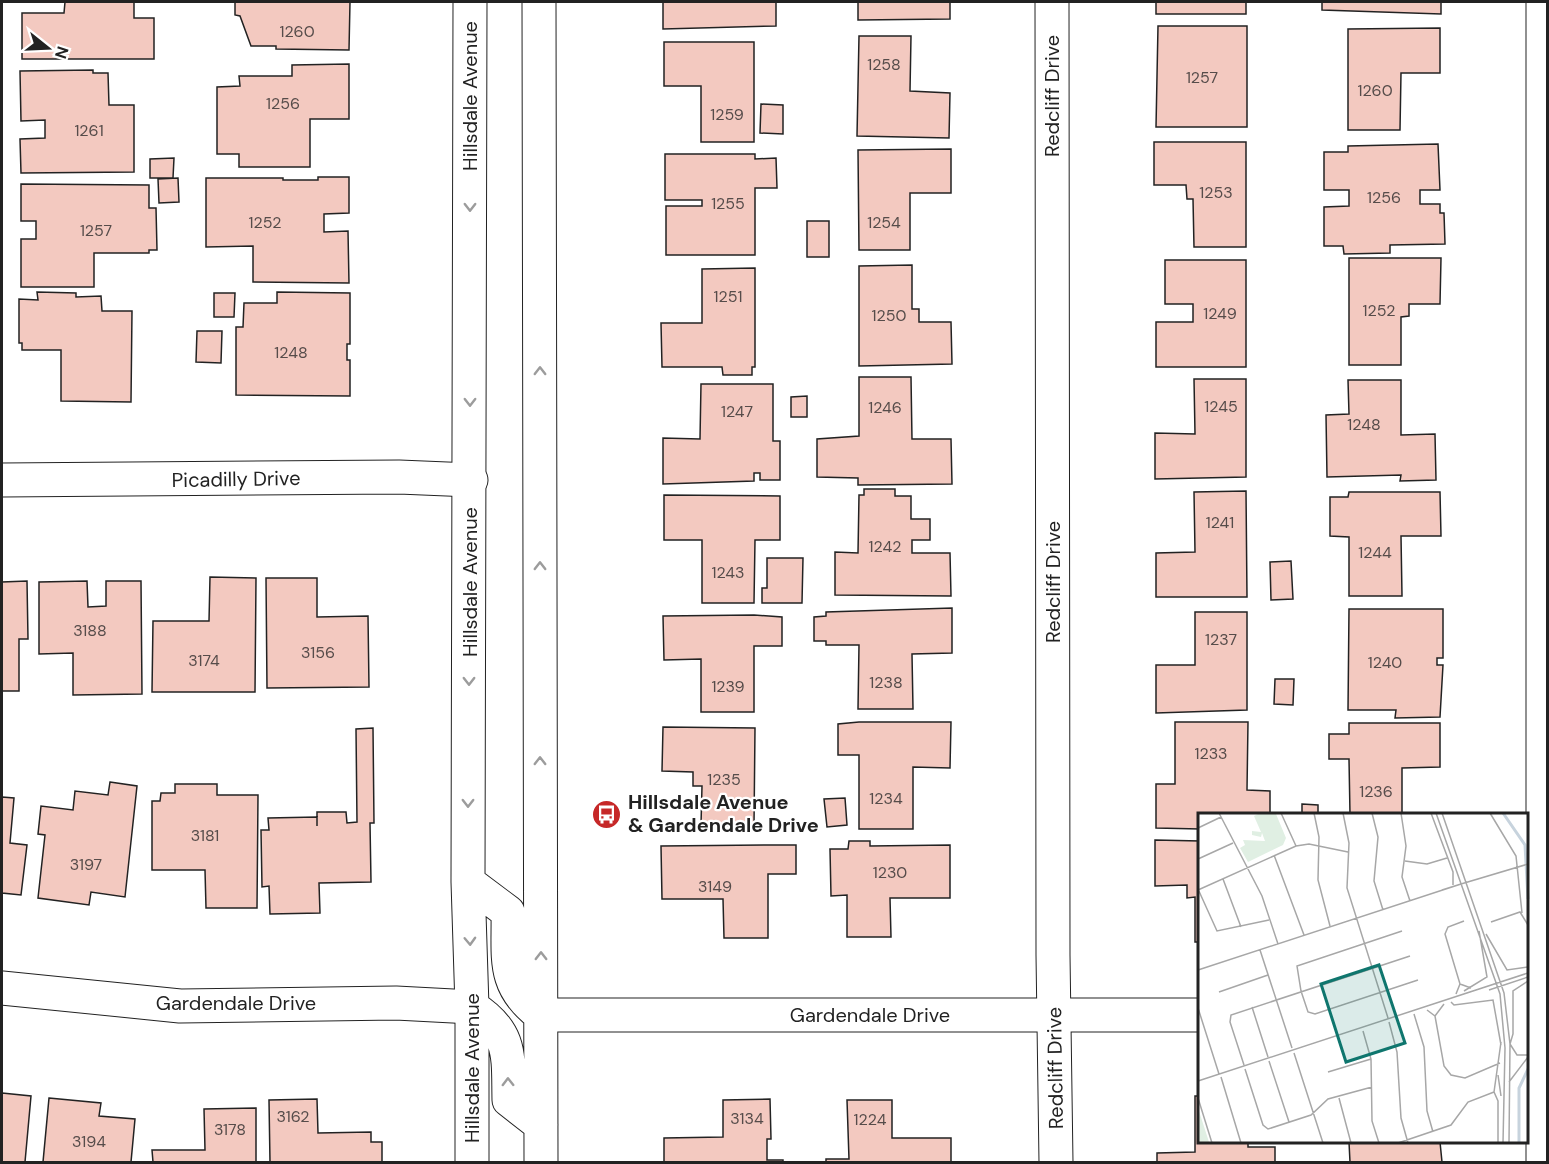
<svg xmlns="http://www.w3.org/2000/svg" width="1549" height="1164" viewBox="0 0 1549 1164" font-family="'DM Sans',sans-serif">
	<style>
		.building { fill: #f3c9c0; stroke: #222; stroke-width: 1.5 }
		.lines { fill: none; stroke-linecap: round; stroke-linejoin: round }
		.minor-casing { stroke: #222; stroke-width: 35 }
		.highway-casing { stroke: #222; stroke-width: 35 }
		.minor { stroke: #fff; stroke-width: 33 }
		.highway { stroke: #fff; stroke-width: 33 }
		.oneway { stroke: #9c9c9c }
		.labels { text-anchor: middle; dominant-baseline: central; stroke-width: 4.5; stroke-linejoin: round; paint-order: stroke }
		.number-label { font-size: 16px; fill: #564c4a }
		.street-label { font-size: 20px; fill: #222; stroke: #fff }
		.poi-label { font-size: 20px; font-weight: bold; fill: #222; stroke: #fff; text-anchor: start }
		.inset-river { fill: none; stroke: #c7d3dd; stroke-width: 3 }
		.inset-road { fill: none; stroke: #a7a7a7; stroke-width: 1.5 }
		.view { fill: #0f766e; fill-opacity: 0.15; stroke: #0f766e; stroke-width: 3 }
		.inset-edge { fill: none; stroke: #222; stroke-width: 3 }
	</style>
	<rect width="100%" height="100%" fill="#fff"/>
	<path class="building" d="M65 2H134V18H154V59H22V13H64Z
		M235 2H350L349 50 276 49V46H251L240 16 235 15Z
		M663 2H776V26L663 29Z
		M858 2H950V19L858 20Z
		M1156 2H1246V14H1156Z
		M1322 2H1441V14L1322 10Z
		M1158 26H1247V127H1156Z
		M1440 28V73H1401L1400 130H1348V29Z
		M859 36H911L910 91 950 93 949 138 857 136Z
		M664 42H754V142H701V86H664Z
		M349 64V119H310V167H239V154H217V87L240 86 239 76H292V65Z
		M93 70V73H108L109 105H134V172L21 173 20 139 45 138V120L21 121 20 71Z
		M761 104 783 105V134L760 133Z
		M1154 142H1246V247H1194L1193 199H1187L1186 185H1154Z
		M1438 144 1440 190H1420V204H1440V213H1444L1445 244 1390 245V253L1344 254 1343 246H1324V207L1349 206V190H1324V152H1348V146Z
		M951 149V193H910V250H859L858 150Z
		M665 154H755V159L776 158 777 188H755V255H666V206H702V200H665Z
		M174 158 173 178H150V159Z
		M318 177H349V213L324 214V232L348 231 349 283 253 282V246L206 247V178H283V180H318Z
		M178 178 179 202 159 203 158 179Z
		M21 184 149 185V208H156L157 250H149V253H94V287H21V239H36V221H21Z
		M807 221H829V257H807Z
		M1349 258H1441L1440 304H1409V316L1401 317V365H1349Z
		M1165 260H1246V367H1156V322H1193V304H1165Z
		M912 265V309H919V322H951L952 364 859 366V266Z
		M755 268V367H752V375H723L722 367H662L661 323H702V269Z
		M37 292 76 293V297L101 296 102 311H132L131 402 61 401V350H22V343H19V299L38 300Z
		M277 292 350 293V344H347V360H350V396L236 395V327H243L244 303H277Z
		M214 293H235L234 317H214Z
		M197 331H222L221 363 196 362Z
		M859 377H911L912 439H951L952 484 858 485V478L817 477V439L859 436Z
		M1194 379H1246V477L1155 479V433L1195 434Z
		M1348 380H1401V435L1435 434 1436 480 1400 481 1401 475 1327 477 1326 415 1349 414Z
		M701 384H773V441H780V480H760V473H754V481L663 484V438L700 439Z
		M807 396V417H791V397Z
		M864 489H895V496H911V519H930V540H912V553H950L951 596 835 595V552L858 553 859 495H864Z
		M1246 491 1247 597H1156V553L1195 552 1194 492Z
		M1349 492H1440L1441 536H1401L1402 596H1349V537L1330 536V497H1348Z
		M664 495 780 496V540H755L754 603H702V540H664Z
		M767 558H803L802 603H762V588H767Z
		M1291 561 1293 599 1271 600 1270 562Z
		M210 577 256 578 255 692H152L153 621H209Z
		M266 578H317V617L368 616 369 687 267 688Z
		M27 581 28 639H19V691H2V582Z
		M87 581 88 607 106 606V581H141L142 694 73 695V653L39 654V582Z
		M952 608V653L912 654 913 709H858L859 645H826V641H814V617L826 616V612Z
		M1349 609H1443V658H1437V665H1443L1440 717 1395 718 1396 710H1348Z
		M1195 612H1247V710L1156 713V665H1195Z
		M754 615 782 617V646H754V712H701V659L664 660 663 616Z
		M1275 679H1294L1293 705 1274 704Z
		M859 722H951L950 768 913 767V829H859V755H838V724Z
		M1175 722H1248L1247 790 1270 791V814H1200V829L1156 828V784H1175Z
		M1349 723H1440V767L1402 768V814H1350L1349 759H1329V734H1349Z
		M663 727 755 728 754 826 701 825 702 786H693V772L662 771Z
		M373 728 374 823H370L371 882 319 883 320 913 270 914 269 886 262 887 261 830H269L268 818 317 817V826V812H346L347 823 357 822 356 729Z
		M110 782 137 786 125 897 91 892 89 905 38 898 45 835 38 834 41 806 73 810 75 791 108 795Z
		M175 784H217V795H258L257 908H206L205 870H152V801H160L161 793H175Z
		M2 797 14 798 10 843 27 845 21 895 2 893Z
		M845 798 847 825 827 827 824 799Z
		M1302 804 1318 805V814H1302Z
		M1155 840 1200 841V942H1195V897L1187 898V885L1155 886Z
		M849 841H870V846L950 845V898H890L891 937H847V895L831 896 830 849H848Z
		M767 845H796V874H768V938H724L723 899H662L661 846Z
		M2 1093 31 1096 25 1162H2Z
		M1195 1096H1200V1142H1248V1147H1275V1162H1157V1153L1195 1152Z
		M49 1098 101 1103 99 1116 135 1119 131 1162H43Z
		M317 1099 318 1133 371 1132V1142H382V1162H270L269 1100Z
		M770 1099 771 1139H767V1160H783V1162H664V1138L723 1137V1100Z
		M847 1100H892V1138H951V1162H826V1159H849Z
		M256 1108V1162H153L152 1150H205L204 1109Z
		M1349 1142H1440L1442 1162H1350Z"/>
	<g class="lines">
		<defs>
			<path id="minor" d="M1052 2 1053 955 1056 1162
				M1543 2V1162
				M2 480 399 477 471 480
				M2 988 180 1006 396 1003 472 1007
				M541 1015H1200"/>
			<path id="highway" d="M470 2 468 882 472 1007V1162
				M539 2 541 1162
				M468 882 508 912C509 958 501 985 541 1015
				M472 1007C513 1033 508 1057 509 1100L541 1125"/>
		</defs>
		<use href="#minor" class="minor-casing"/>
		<use href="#highway" class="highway-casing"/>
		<use href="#minor" class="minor"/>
		<use href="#highway" class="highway"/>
	</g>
	<defs><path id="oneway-chevron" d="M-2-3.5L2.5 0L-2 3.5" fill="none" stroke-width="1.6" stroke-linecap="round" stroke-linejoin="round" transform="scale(1.5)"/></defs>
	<g class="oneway">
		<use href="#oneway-chevron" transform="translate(470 207) rotate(90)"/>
		<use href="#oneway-chevron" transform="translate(540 371) rotate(-90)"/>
		<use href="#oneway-chevron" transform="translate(470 402) rotate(90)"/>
		<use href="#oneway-chevron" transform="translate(540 566) rotate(-90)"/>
		<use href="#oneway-chevron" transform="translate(469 681) rotate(90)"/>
		<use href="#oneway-chevron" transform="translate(540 761) rotate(-90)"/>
		<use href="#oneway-chevron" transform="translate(468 803) rotate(90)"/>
		<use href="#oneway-chevron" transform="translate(470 941) rotate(88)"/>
		<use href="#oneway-chevron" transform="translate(541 956) rotate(-90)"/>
		<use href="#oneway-chevron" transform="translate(508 1082) rotate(-91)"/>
	</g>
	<defs>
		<symbol id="bus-disc" viewBox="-11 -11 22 22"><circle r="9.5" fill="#c62828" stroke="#fff"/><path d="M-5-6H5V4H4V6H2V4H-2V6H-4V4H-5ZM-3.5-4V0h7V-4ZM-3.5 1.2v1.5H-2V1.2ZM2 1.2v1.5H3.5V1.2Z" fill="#fff"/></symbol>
	</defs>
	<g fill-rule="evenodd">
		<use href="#bus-disc" x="590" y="798" width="33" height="33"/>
	</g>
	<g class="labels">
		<g class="number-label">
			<text x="297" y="31">1260</text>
			<text x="884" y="64">1258</text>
			<text x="1202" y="77">1257</text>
			<text x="1375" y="90">1260</text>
			<text x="283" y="103">1256</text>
			<text x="727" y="114">1259</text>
			<text x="89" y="130">1261</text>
			<text x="1216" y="192">1253</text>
			<text x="1384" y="197">1256</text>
			<text x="728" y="203">1255</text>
			<text x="265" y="222">1252</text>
			<text x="884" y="222">1254</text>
			<text x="96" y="230">1257</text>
			<text x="728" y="296">1251</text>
			<text x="1379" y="310">1252</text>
			<text x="1220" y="313">1249</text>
			<text x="889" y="315">1250</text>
			<text x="291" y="352">1248</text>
			<text x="1221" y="406">1245</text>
			<text x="885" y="407">1246</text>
			<text x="737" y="411">1247</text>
			<text x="1364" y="424">1248</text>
			<text x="1220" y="522">1241</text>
			<text x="885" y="546">1242</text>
			<text x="1375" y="552">1244</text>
			<text x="728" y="572">1243</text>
			<text x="90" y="630">3188</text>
			<text x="1221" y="639">1237</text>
			<text x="318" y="652">3156</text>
			<text x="204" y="660">3174</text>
			<text x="1385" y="662">1240</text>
			<text x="886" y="682">1238</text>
			<text x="728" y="686">1239</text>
			<text x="1211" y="753">1233</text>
			<text x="724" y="779">1235</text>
			<text x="1376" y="791">1236</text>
			<text x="886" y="798">1234</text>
			<text x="205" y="835">3181</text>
			<text x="86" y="864">3197</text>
			<text x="890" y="872">1230</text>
			<text x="715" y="886">3149</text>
			<text x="293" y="1116">3162</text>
			<text x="747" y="1118">3134</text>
			<text x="870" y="1119">1224</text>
			<text x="230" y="1129">3178</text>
			<text x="89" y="1141">3194</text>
		</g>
		<g class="street-label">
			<text transform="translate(470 96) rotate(-90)">Hillsdale Avenue</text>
			<text transform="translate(1052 96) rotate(-90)">Redcliff Drive</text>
			<text transform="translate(236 479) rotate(-1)">Picadilly Drive</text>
			<text transform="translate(470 582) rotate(-90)">Hillsdale Avenue</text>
			<text transform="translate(1053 582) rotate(-90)">Redcliff Drive</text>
			<text x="236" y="1003">Gardendale Drive</text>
			<text x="870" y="1015">Gardendale Drive</text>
			<text transform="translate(472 1068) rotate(-90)">Hillsdale Avenue</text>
			<text transform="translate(1055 1068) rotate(-91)">Redcliff Drive</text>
		</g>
		<g class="poi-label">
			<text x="628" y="802">Hillsdale Avenue<tspan x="628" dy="23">&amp; Gardendale Drive</tspan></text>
		</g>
	</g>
	<g transform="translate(1198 813)">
		<rect width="330" height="330" fill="#fff"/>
		<path d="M60 1H78L88 25 85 32 50 49 42 35 47 32 45 27 67 28 64 20 63 24 54 22V18L63 19 56 3ZM0 295 11 329H0Z" fill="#e0efe3"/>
		<path class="inset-river" d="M305 0 327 32 330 86M321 330V275L330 256"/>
		<path class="inset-road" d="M21 0 64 83 80 131M83 0 98 33M116 0 121 24 120 67 132 113M145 0 151 30 149 75 190 205M174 0 180 24 176 68 185 97M203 0 208 33 204 64 212 88M233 0 255 59V72M238 0 302 181 307 235 305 330M244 0 306 180 312 231 311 330M292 0 318 43 324 100M0 15 23 4M76 42 106 122M0 46 35 30M207 48 229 51 249 45M25 66 43 114M263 71 330 51M0 76 19 118 71 107M0 77 98 33 111 31 150 39M244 77 263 71M293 109 322 99 330 112M204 118 99 153 103 178 110 199 117 201 220 167M288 121 309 157 330 154M62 137 94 235M0 157 263 71M262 171 247 121 250 114 266 108M291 177 330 164M266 178 289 164 281 118M21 179 70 162M258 181 262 171 273 175M253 189 256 192 295 187 303 232M54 194 70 244M0 195 21 261M229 197 237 203 246 191M216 201 226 234 229 298 235 319M237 203 246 253 253 262 267 265 302 250M191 209 199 239 203 305 210 330M165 218 173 246 174 308 181 330M312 231 319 242H330M312 231 315 221V178L330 168M96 240 125 330M71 248 91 309M46 252 32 209 33 202 212 143M47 256 65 312 70 316 113 302 130 286 174 274M130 259 173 246M300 262 303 283M23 264 43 330M0 268 330 160M311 269 330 244M296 279 303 229M0 285 14 330M141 285 153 330M200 330 253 312 270 289 296 279 300 288V330"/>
		<path class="view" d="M181 152 207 230 148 249 123 171Z"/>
		<rect width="330" height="330" class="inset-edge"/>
	</g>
	<rect width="1549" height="1164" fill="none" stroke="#222222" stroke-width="6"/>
	<g transform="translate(48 48) rotate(108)" stroke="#ffffff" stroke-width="4.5" paint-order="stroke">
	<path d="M0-4.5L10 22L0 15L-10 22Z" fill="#222222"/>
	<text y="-9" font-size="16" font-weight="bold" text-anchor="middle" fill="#222222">N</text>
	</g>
</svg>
